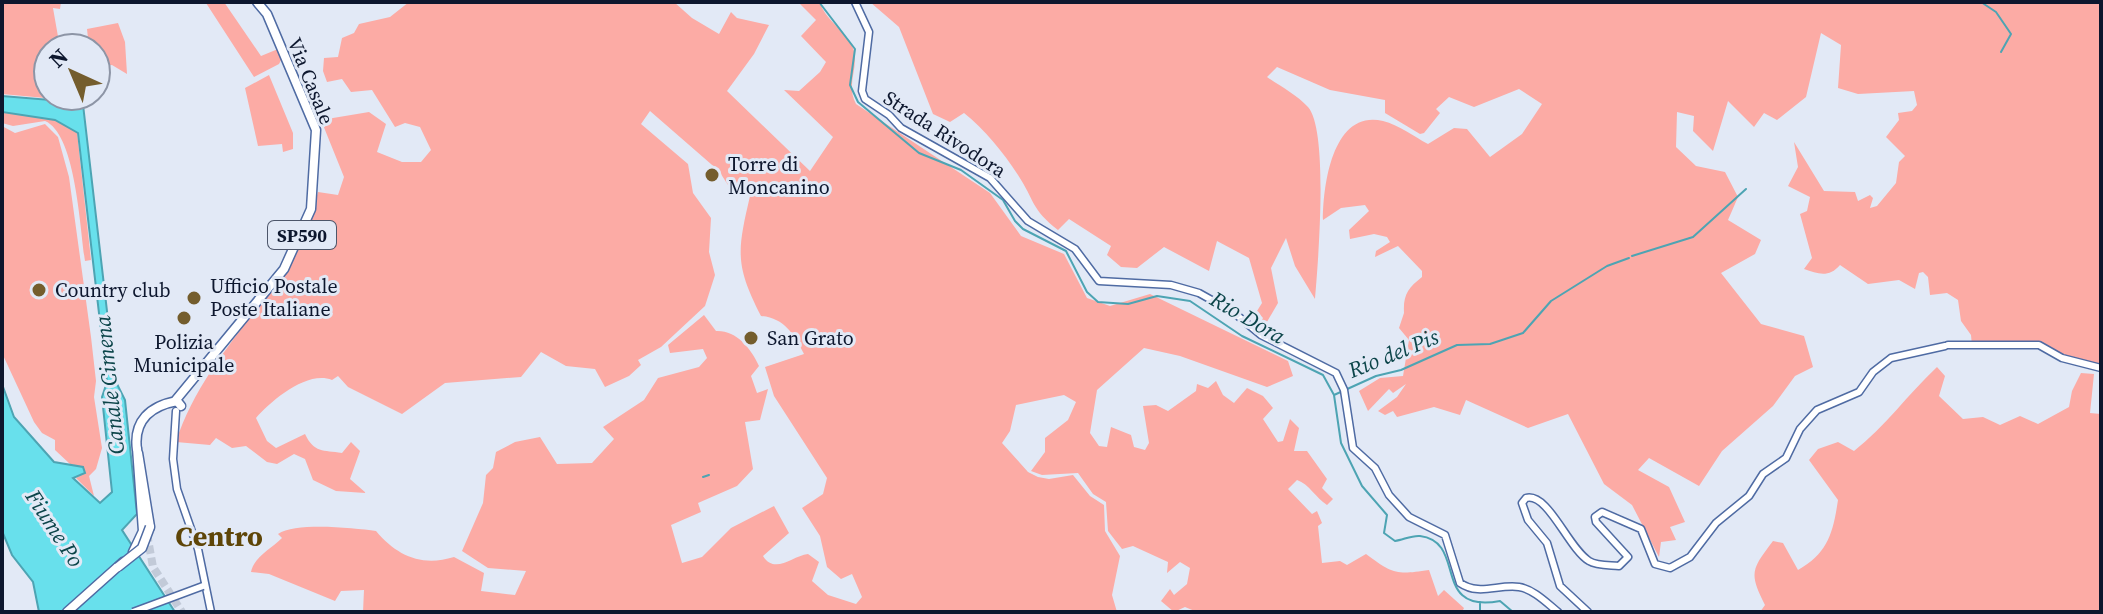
<svg xmlns="http://www.w3.org/2000/svg" width="2103" height="614" viewBox="0 0 2103 614" font-family="'Source Serif 4',serif">
	<style>
		.green { fill: #fcaba5 }
		.water { fill: #68e0ec; stroke: #4da4b3; stroke-width: 2 }
		.lines { fill: none; stroke-linecap: round; stroke-linejoin: round }
		.stream { stroke: #4da4b3; stroke-width: 2 }
		.major-tunnel { stroke: #c2cad8; stroke-width: 8; stroke-dasharray: 8 4; stroke-linecap: butt }
		.minor-casing { stroke: #4f6ba3; stroke-width: 9 }
		.major-casing { stroke: #4f6ba3; stroke-width: 11 }
		.minor { stroke: #fff; stroke-width: 6 }
		.major { stroke: #fff; stroke-width: 8 }
		.minor-bridge-casing { stroke: #4f6ba3; stroke-width: 9; stroke-linecap: butt }
		.major-bridge-casing { stroke: #4f6ba3; stroke-width: 11; stroke-linecap: butt }
		.minor-bridge { stroke: #fff; stroke-width: 6 }
		.major-bridge { stroke: #fff; stroke-width: 8 }
		.poi-dot { fill: #745d2d; stroke: #e2e9f6; stroke-width: 3 }
		.labels { text-anchor: middle; dominant-baseline: central; stroke-width: 6; stroke-linejoin: round; paint-order: stroke }
		.shield { fill: #e2e9f6; stroke: #4d566a; stroke-width: 2 }
		.shield-label { font-size: 18px; font-weight: bold; fill: #0d172e }
		.street-label { font-size: 20px; fill: #0d172e; stroke: #e2e9f6 }
		.poi-label { font-size: 20px; fill: #0d172e; stroke: #e2e9f6; text-anchor: start }
		.water-label { font-size: 22px; font-style: italic; fill: #0c454a; stroke: #e2e9f6 }
		.district-label { font-size: 28px; font-weight: bold; fill: #5e4507; stroke: #e2e9f6 }
	</style>
	<rect width="100%" height="100%" fill="#e2e9f6"/>
	<path class="green" d="M2 2H61L60 9 53 8 60 48H48V96H66L67 100 2 94Z
		M224 2 261 56 278 49 282 58 279 64 254 77 206 3Z
		M409 2H674L692 18 719 34 731 12 737 18 769 25 754 54 727 91 810 171 833 137 784 90 799 91 820 72 826 62 801 36 816 20 798 2H820C824 19 846 31 853 48 860 68 845 83 856 104L990 193 1021 236 1064 254 1087 298 1110 306 1150 294 1288 361 1293 376 1267 387 1180 356 1144 348 1097 390 1090 433 1099 446 1107 447 1111 427 1131 435 1134 447 1145 450 1149 443 1143 406 1156 405 1168 411 1196 391 1197 384 1208 388 1216 381 1223 395 1234 403 1247 388 1263 396 1273 408 1263 419 1278 442 1283 441 1290 419 1299 428 1294 451H1307L1327 479 1322 488 1333 499 1327 505C1316 498 1309 484 1297 480L1288 489 1312 514 1317 511 1322 523 1318 526 1322 563 1340 561 1347 565 1366 554C1393 574 1396 575 1429 570L1438 596 1444 590 1464 608 1462 612H1197L1185 607 1174 612 1161 601 1170 589 1174 595 1187 584 1190 568 1180 562 1167 573 1168 562 1133 546 1122 549 1108 531 1106 502 1093 494 1078 473 1042 475 1031 471 1045 452V438L1068 420 1076 402 1064 395 1016 405 1010 431 1002 443 1028 472 1038 477 1049 479 1073 475 1090 496 1104 505 1105 531 1120 556 1112 595 1117 612H363L364 590 341 591 335 601 269 574 251 572C254 557 271 549 282 538L278 534C296 522 353 528 376 531 397 556 422 567 454 557L484 573 481 591 515 595 526 571 488 568 462 551 483 503 486 475 493 468 496 452 515 442 540 437 557 464 592 463 614 439 603 427 644 400 658 378 699 367 707 358 703 349 670 353 668 345 704 315 716 331C736 330 751 348 759 366L751 376 757 393 768 389 760 420 745 422 753 469 737 486 698 503 701 512 671 525 682 563 702 557 731 528 774 506 789 533 763 556C775 575 792 556 808 554L819 562 812 581 828 595 856 604 862 597 852 574 841 579 827 567 820 536 802 508 823 494 827 478 774 396 765 367 804 354C794 334 784 318 761 316 735 265 737 252 750 196L733 193 719 171 650 111 641 124 688 164 693 193 711 218 709 252 715 275 705 306 661 347 638 360 641 365 629 376 605 387 595 369 566 366 541 352 521 377 445 383 402 414 348 387 338 376 332 380C307 370 271 401 256 418L267 441 276 448 305 434C314 453 323 450 342 453L351 442 360 451 350 479 366 493 336 491 313 480 305 459 294 454 277 464 267 462 246 446 232 448 216 438 210 445 176 442C206 347 293 291 318 192L338 195 344 177 321 120 369 112 386 124 377 152 402 162H421L431 150 420 127 405 123 395 127 372 90 351 92 342 79 327 82 323 71 324 58 338 57 342 38 354 33 359 24 390 17Z
		M870 2H2101V364L2073 359 2037 341 1972 346 1971 335 1961 321 1958 300 1947 293 1930 295 1928 277 1923 272 1919 273 1915 289 1899 280 1868 284 1840 265C1829 278 1818 274 1804 269L1812 258 1800 214 1807 211 1810 197 1788 186 1798 167 1794 142 1824 191 1855 192 1858 201 1870 195 1873 198 1870 208 1877 206 1896 183 1899 162 1905 156 1886 137 1899 120 1898 113 1912 111 1917 105 1914 91 1858 94 1838 88 1841 45 1821 33 1806 97 1777 120 1764 113 1754 127 1728 101 1713 151 1693 131 1694 116 1677 112 1676 147 1696 166 1725 172 1738 197 1728 220 1761 240 1755 254 1721 273 1761 324 1804 336 1813 367 1795 376 1773 406 1722 451 1699 486 1649 458 1638 470 1669 487 1685 522 1670 527 1676 540 1661 542 1659 557 1632 505 1604 484 1568 414 1528 428 1466 400 1460 415 1434 407 1397 417 1393 411 1385 415 1378 411 1397 397 1406 384 1393 393 1389 389 1368 411 1359 391 1380 378 1403 376 1409 340 1399 328 1404 313C1403 295 1408 288 1422 277V271L1398 246 1375 257 1376 251 1390 242 1387 237 1374 234 1350 239 1349 230 1369 211 1365 205 1341 208 1323 220C1323 187 1332 109 1383 121 1399 125 1413 136 1428 144L1454 128 1467 129 1490 157 1522 134 1542 104 1519 89 1474 107 1449 97 1436 109 1440 113 1424 133 1420 134 1385 113V100L1330 90 1277 67 1267 77C1280 86 1297 95 1308 107 1329 131 1318 263 1315 299L1295 266 1286 238 1271 268 1278 303 1261 332 1257 329 1263 318 1257 311 1262 303 1249 258 1217 241 1209 271 1164 247 1137 268 1121 267 1107 255 1111 246 1069 219 1058 230C1031 209 1035 201 1018 175 1004 153 984 129 964 113L950 122 933 114 899 27Z
		M118 23 125 42 127 74 112 65 96 67V48H89L87 29Z
		M269 75 293 133V149L283 152 282 144 258 146 245 88Z
		M2 112 55 120 77 132 91 260 85 261C80 229 76 134 45 121L13 126 2 123Z
		M45 124 58 137 69 177 91 337 96 381 94 397 102 448 96 469 89 476 94 496 76 478 85 473 83 467 70 464 55 450V440L42 433 34 422 2 353V126L15 133Z
		M1937 367 1945 376 1939 396 1963 419 1983 417 2000 425 2020 416 2038 424 2069 407 2072 391 2081 373 2094 374 2090 413 2101 414V612H1760L1765 605C1749 573 1751 570 1773 541L1783 543 1798 570C1828 553 1833 533 1838 500L1809 460 1818 449 1838 442 1854 451C1885 427 1908 394 1937 367Z"/>
	<path class="water" d="M2 96 74 102V96H82L115 380 125 400 137 514 122 530 175 612H39L33 582 12 555 2 531V384L14 417 54 462 83 467 85 473 73 478 100 503 112 492 102 397 107 382 78 133 55 120 2 112Z"/>
	<g class="lines">
		<path class="stream" d="M819 2 855 49 850 85 858 102 919 153 961 170 1003 200 1015 221 1023 229 1066 251 1087 292 1098 302 1128 304 1157 296 1190 301 1242 336 1323 375 1334 395 1341 443 1362 486 1387 515 1384 533 1395 541C1403 540 1412 535 1420 536 1468 542 1430 614 1500 601L1513 612
			M1981 2 1996 12 2011 34 2001 52
			M1632 256 1693 237 1746 189
			M1334 395 1376 376 1401 370 1457 345 1490 344 1523 333 1551 301 1607 266 1629 258
			M703 477 709 475
			M1480 612V602"/>
		<path class="major-tunnel" d="M147 534 153 567 182 612"/>
		<defs>
			<path id="minor" d="M855 2 869 32 862 91 865 99 889 115 901 128 990 178 1028 221 1075 249 1099 281 1171 285 1199 293 1233 312 1261 335 1336 373 1344 390 1353 448 1375 468 1389 495 1409 517 1445 535 1460 583C1479 596 1498 584 1519 587 1533 589 1547 603 1558 612
				M1948 345H2039L2062 358 2101 368
				M176 411 173 459 177 489 198 549 211 612
				M1588 612 1560 586 1547 543 1528 520 1522 503 1526 498C1548 492 1568 548 1589 561 1597 566 1610 565 1619 566L1628 557 1596 522 1595 517 1602 512 1641 529 1655 564 1670 568 1690 557 1716 523 1749 496 1763 474 1786 458 1800 429 1817 410 1859 392 1873 372 1891 358 1945 346"/>
			<path id="major" d="M175 401 284 269 311 209 316 130 267 14 257 2
				M137 450C133 421 150 406 177 401L181 406
				M138 453 150 527
				M133 552 143 531 137 448
				M67 612 123 562"/>
		</defs>
		<use href="#minor" class="minor-casing"/>
		<use href="#major" class="major-casing"/>
		<use href="#minor" class="minor"/>
		<use href="#major" class="major"/>
		<defs>
			<path id="minor-bridge" d="M133 612 203 586"/>
			<path id="major-bridge" d="M118 567 142 548 150 527"/>
		</defs>
		<use href="#minor-bridge" class="minor-bridge-casing"/>
		<use href="#major-bridge" class="major-bridge-casing"/>
		<use href="#minor-bridge" class="minor-bridge"/>
		<use href="#major-bridge" class="major-bridge"/>
	</g>
	<g class="poi-dot">
		<circle cx="712" cy="175" r="8"/>
		<circle cx="39" cy="290" r="8"/>
		<circle cx="194" cy="298" r="8"/>
		<circle cx="184" cy="318" r="8"/>
		<circle cx="751" cy="338" r="8"/>
	</g>
	<g class="labels">
		<rect class="shield" x="268" y="221" width="68" height="28" rx="6"/>
		<g class="shield-label">
			<text x="302" y="235">SP590</text>
		</g>
		<g class="street-label">
			<text transform="translate(311 81) rotate(68)">Via Casale</text>
			<text transform="translate(945 134) rotate(33)">Strada Rivodora</text>
		</g>
		<g class="poi-label">
			<text x="728" y="164">Torre di<tspan x="728" dy="23">Moncanino</tspan></text>
			<text x="210" y="286">Ufficio Postale<tspan x="210" dy="23">Poste Italiane</tspan></text>
			<text x="55" y="290">Country club</text>
			<text x="767" y="338">San Grato</text>
			<text x="184" y="342" text-anchor="middle">Polizia<tspan x="184" dy="23">Municipale</tspan></text>
		</g>
		<g class="water-label">
			<text transform="translate(1248 317) rotate(30)">Rio Dora</text>
			<text transform="translate(1393 353) rotate(-22)">Rio del Pis</text>
			<text transform="translate(109 385) rotate(-96)">Canale Cimena</text>
			<text transform="translate(55 528) rotate(57)">Fiume Po</text>
		</g>
		<g class="district-label">
			<text x="219" y="536">Centro</text>
		</g>
	</g>
	<rect width="2103" height="614" fill="none" stroke="#0d172e" stroke-width="8"/>
	<g transform="translate(72 72) rotate(316)"><circle r="38" fill="#e2e9f6" stroke="#8d95a6" stroke-width="2"/>
	<path d="M0-6L14 30L0 20L-14 30Z" fill="#745d2d"/>
	<text y="-12" font-size="22" font-weight="bold" text-anchor="middle" fill="#0d172e">N</text>
	</g>
</svg>
